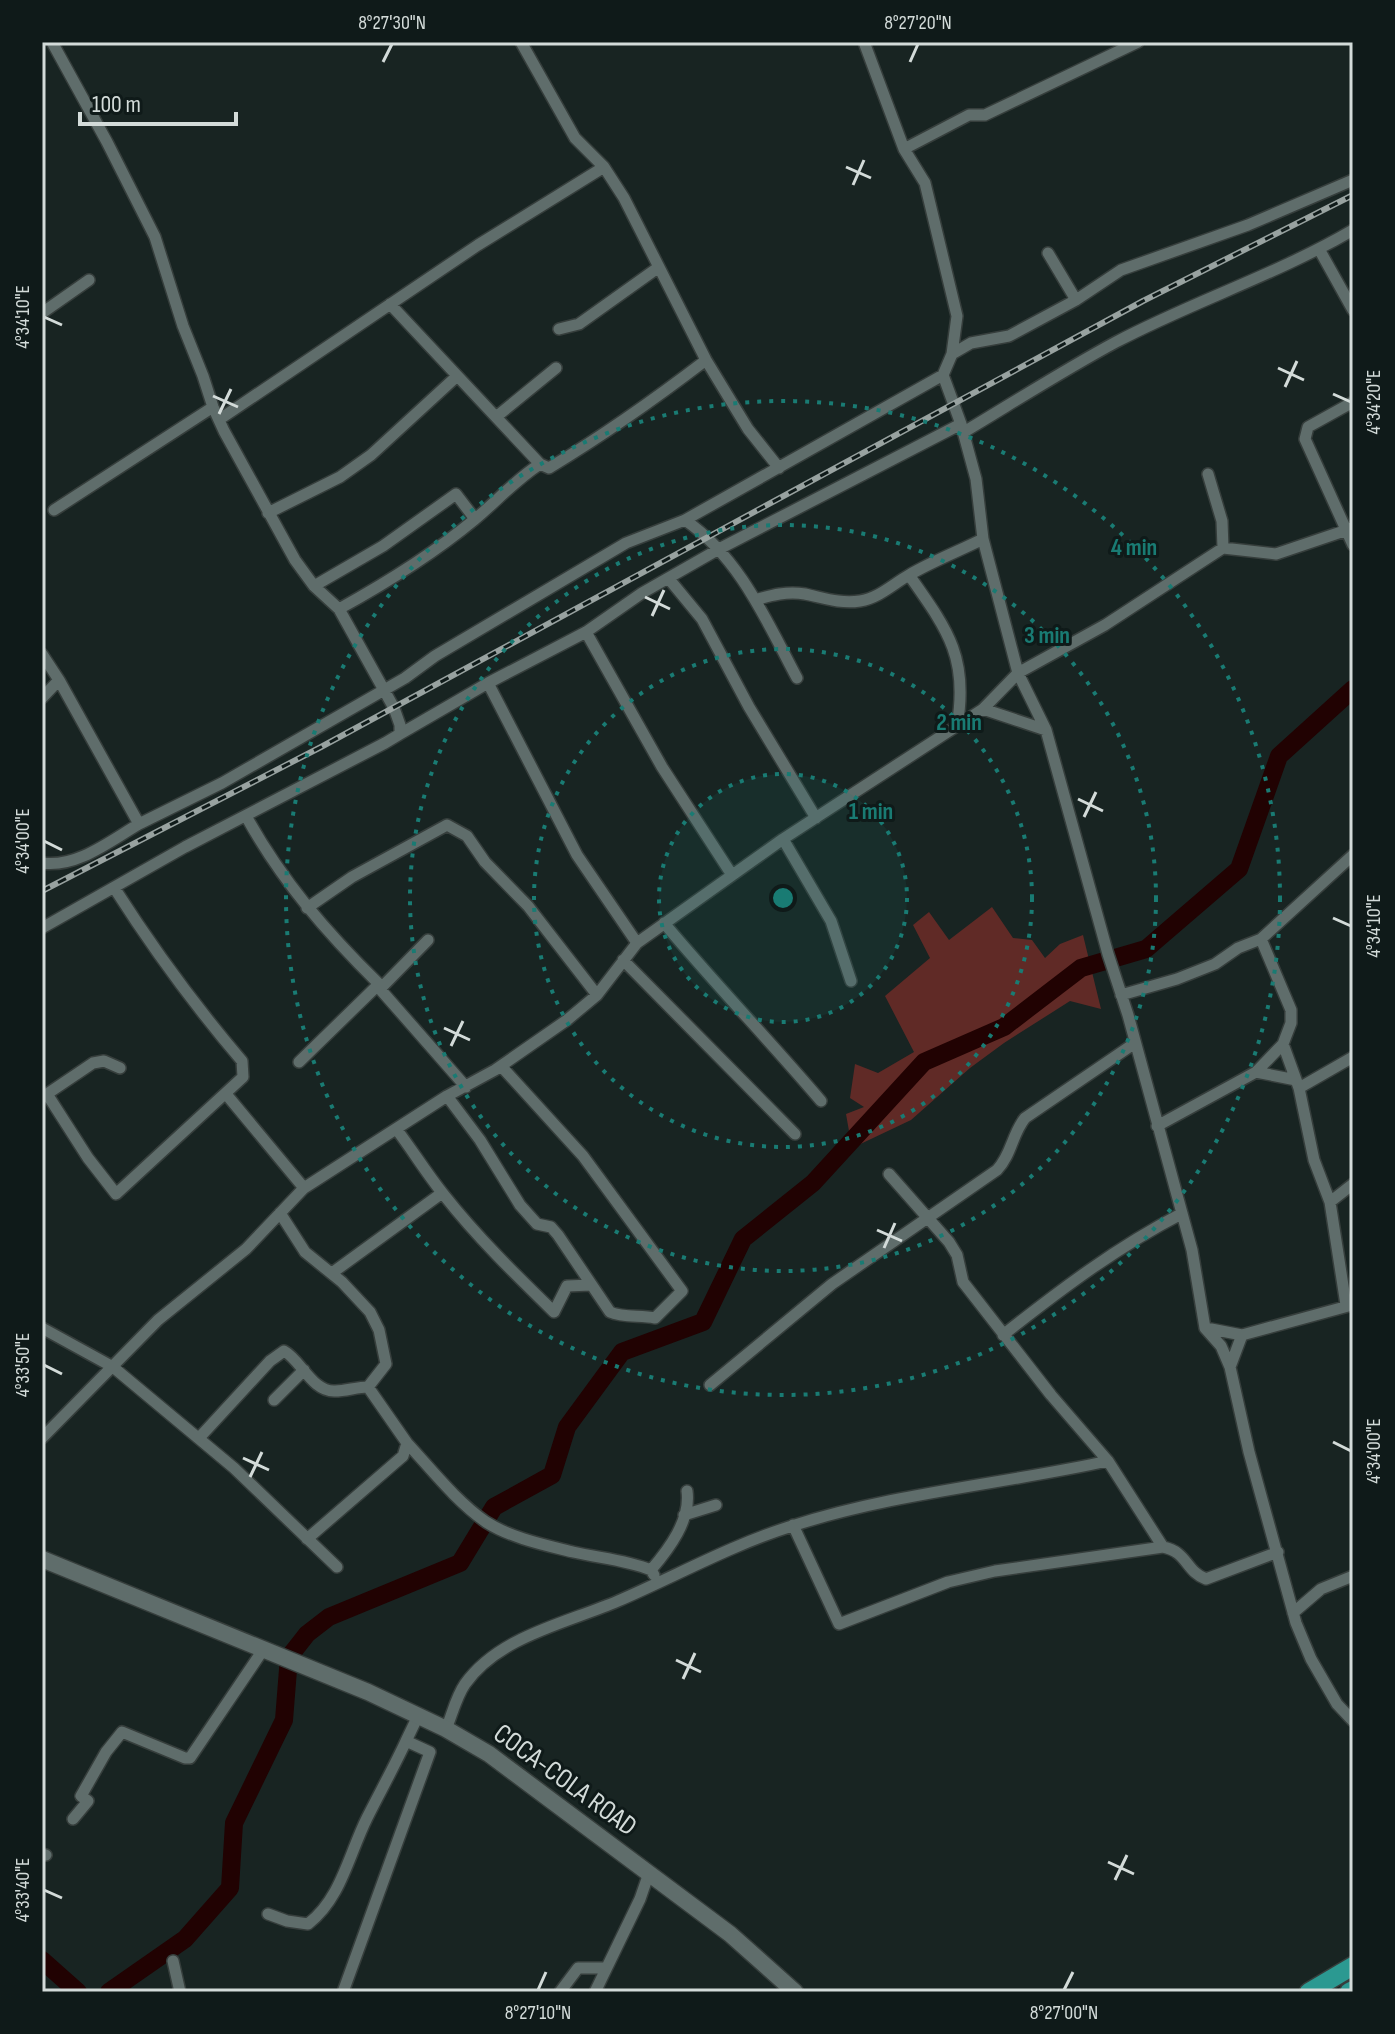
<svg xmlns="http://www.w3.org/2000/svg" width="1395" height="2034" viewBox="0 0 1395 2034" font-family="'Sofia Sans Condensed',sans-serif">
	<style>
		.green { fill: #602a26 }
		.lines { fill: none; stroke-linecap: round; stroke-linejoin: round }
		.river { stroke: #210202; stroke-width: 18 }
		.street-casing { stroke: #363e3c; stroke-width: 14 }
		.secondary-casing { stroke: #363e3c; stroke-width: 19 }
		.primary-casing { stroke: #363e3c; stroke-width: 21 }
		.street { stroke: #5f6d6b; stroke-width: 11 }
		.secondary { stroke: #5f6d6b; stroke-width: 16 }
		.primary { stroke: #2b9991; stroke-width: 18 }
		.rail-casing { stroke: #98a2a0; stroke-width: 6 }
		.rail { stroke: #0f1a19; stroke-width: 3; stroke-dasharray: 9; stroke-linecap: butt }
		.ticks { fill: none; stroke: #d3dbd9; stroke-width: 3 }
		.ring { fill: none; stroke: #197b73; stroke-width: 4; stroke-dasharray: 4 8 }
		.labels { text-anchor: middle; dominant-baseline: central; stroke-width: 6; stroke-linejoin: round; paint-order: stroke }
		.street-label { font-size: 28px; fill: #d3dbd9; stroke: #0f1a19 }
		.centre { fill: #197b73; stroke: #0f1a19; stroke-width: 4 }
		.ring-label { font-size: 24px; text-anchor: middle; font-weight: bold; fill: #197b73; stroke: #0f1a19; stroke-width: 6; stroke-linejoin: round; paint-order: stroke }
		.neatline { fill: none; stroke: #d3dbd9; stroke-width: 3 }
		.ticks-label { font-size: 20px; text-anchor: middle; fill: #d3dbd9 }
	</style>
	<rect width="100%" height="100%" fill="#182422"/>
	<path class="green" d="M992 907 1013 938 1032 940 1045 958 1060 944 1083 935 1101 1009 1070 1001 1004 1043 970 1068 911 1120 852 1148 846 1114 864 1107 850 1098 855 1064 878 1073 914 1052 885 996 930 958 913 925 929 912 949 940Z"/>
	<g class="lines">
		<path class="river" d="M42 1960 78 1992
			M109 1992 185 1939 230 1888 234 1823 284 1720 289 1657 307 1634 329 1617 460 1563 494 1507 552 1475 567 1427 622 1352 703 1322 743 1239 813 1183 924 1062 1004 1027 1081 968 1146 949 1239 869 1279 756 1353 689"/>
		<defs>
			<path id="street" d="M521 42 575 138 604 167 624 198 706 360 748 429 779 468
				M864 42 904 149 925 183 957 316 952 354 943 375 961 424 976 479 983 539 1018 673 1046 730 1108 954 1128 1015 1192 1250 1205 1328 1221 1346 1230 1367 1249 1452 1296 1623 1311 1659 1337 1704 1353 1721
				M904 149 969 115H985L1138 42
				M1319 249 1353 310
				M1048 253 1076 300
				M390 304 540 464
				M42 313 89 280
				M559 329 579 324 659 267
				M952 354 971 343 1009 336 1076 300 1121 270 1248 225 1353 180
				M1353 402 1308 427 1305 439 1353 545
				M496 417 556 368
				M220 419 478 245 604 167
				M964 432C1014 402 1064 370 1116 342 1194 301 1278 274 1353 230
				M1208 474 1222 521 1223 548
				M54 510 213 407
				M268 513 340 477 371 455 456 377
				M685 520C740 558 766 620 797 678
				M909 575C947 629 969 657 957 726
				M669 579 702 619 749 707 816 818
				M314 586 383 546 456 494 475 519
				M755 600C772 595 787 591 805 594 824 598 840 604 860 601 879 598 893 584 909 575 933 561 959 551 983 539
				M339 609C386 583 433 554 474 520 496 502 515 480 540 464L549 468C604 435 655 399 706 360
				M586 632 662 767 732 875
				M42 654 59 680 139 824 222 783 405 678 435 656 626 543 685 520 943 375
				M488 683 577 855 637 943
				M42 698 59 680
				M983 709 1046 730
				M400 734 488 683 586 632 642 593 719 549 961 424
				M246 816C281 880 327 933 379 984L380 989 466 1087
				M783 839 831 921 851 981
				M42 863C77 868 110 841 139 824
				M307 908 352 877 447 825 467 836 485 862 528 906 597 995
				M664 923C715 984 770 1041 821 1101
				M42 928 185 847 385 743 400 734V725L394 708 339 609 314 586 295 560 224 431 213 407 203 376 183 326 155 237 107 142 52 42
				M1261 939 1291 1010V1023L1283 1044 1299 1088 1314 1160 1330 1202 1346 1305
				M623 960 795 1134
				M380 989 428 940
				M1121 995 1177 979 1215 964 1238 948 1261 939 1353 855
				M299 1062 379 984
				M1256 1072 1283 1044
				M1299 1088 1353 1057
				M47 1094 93 1063 104 1061 120 1068
				M226 1094 304 1188
				M447 1096 480 1140 520 1205 537 1224 551 1227 558 1235 610 1312C623 1318 640 1315 655 1318L682 1291 583 1156 501 1066
				M42 1098 47 1094 88 1158 116 1194 243 1077 242 1061C195 1006 154 950 115 889
				M1157 1126 1256 1072 1296 1080
				M397 1130C413 1151 427 1174 444 1195 477 1237 516 1275 554 1312L567 1286 591 1285
				M889 1174 949 1242 957 1255 963 1282 1051 1395 1108 1461 1163 1547
				M1330 1202 1353 1184
				M280 1213 305 1252 342 1282 370 1312 379 1330 386 1364 368 1387 407 1443 403 1456 307 1539
				M332 1273 442 1193
				M42 1328 113 1367 234 1468 337 1567
				M1206 1328 1242 1335 1352 1305
				M1003 1335C1060 1290 1117 1247 1181 1214
				M1230 1367 1242 1335
				M710 1385 832 1284 997 1170C1012 1154 1012 1134 1025 1118L1135 1043
				M274 1400 304 1370
				M42 1438 158 1320 246 1249 304 1188 447 1096 495 1070 567 1020 597 995 637 943 783 839 983 709 1018 673 1105 625 1223 548 1276 554 1353 528
				M199 1438 270 1361 284 1351C301 1360 312 1392 335 1391 346 1391 357 1387 368 1387
				M407 1443C432 1470 456 1501 486 1522 511 1538 545 1545 573 1552 599 1558 627 1560 651 1570
				M684 1515 716 1505
				M793 1525 839 1624 948 1582 995 1571 1163 1547C1188 1552 1185 1571 1206 1579L1278 1552
				M654 1575 651 1570C669 1549 691 1520 687 1491
				M1293 1613 1321 1589 1353 1576
				M446 1729C452 1715 456 1697 465 1684 499 1636 567 1623 618 1601 676 1576 731 1545 792 1526 894 1493 1003 1484 1108 1461
				M73 1819 88 1801 81 1796 106 1752 122 1732 185 1758H190L263 1650
				M42 1854 46 1855
				M268 1914 287 1921 308 1924C341 1899 349 1854 367 1818 380 1792 394 1767 406 1741
				M173 1961 180 1992
				M343 1992 430 1752 406 1741 418 1716
				M560 1992 578 1968H605
				M595 1992 640 1899 649 1873"/>
			<path id="secondary" d="M42 1559 368 1692 446 1729 489 1754 730 1934 795 1992"/>
			<path id="primary" d="M1309 1992 1353 1966
				M1349 1992 1353 1990"/>
		</defs>
		<use href="#street" class="street-casing"/>
		<use href="#secondary" class="secondary-casing"/>
		<use href="#primary" class="primary-casing"/>
		<use href="#street" class="street"/>
		<use href="#secondary" class="secondary"/>
		<use href="#primary" class="primary"/>
		<defs>
			<path id="rail" d="M42 891 321 747 1143 301 1353 195"/>
		</defs>
		<use href="#rail" class="rail-casing"/>
		<use href="#rail" class="rail"/>
	</g>
	<path class="ticks" d="M383 62 392 44M910 62 918 44M846 167 871 178M853 185 864 160M44 317 62 325M1278 368 1304 380M1285 387 1297 361M1333 394 1351 402M213 396 238 407M219 414 231 389M645 597 670 609M652 616 664 590M1078 799 1103 811M1084 817 1096 792M44 841 62 850M1333 918 1351 926M444 1028 470 1040M451 1046 463 1021M877 1230 902 1241M884 1248 895 1223M44 1365 62 1374M1333 1442 1351 1451M243 1458 269 1470M250 1477 262 1452M676 1660 701 1672M683 1679 695 1653M1108 1862 1134 1874M1115 1880 1127 1855M44 1890 62 1898M538 1990 546 1972M1064 1990 1073 1972"/>
	<circle cx="783" cy="898" r="124" fill="#197b73" fill-opacity=".12"/>
	<g class="ring">
		<circle cx="783" cy="898" r="124"/>
		<circle cx="783" cy="898" r="249"/>
		<circle cx="783" cy="898" r="373"/>
		<circle cx="783" cy="898" r="497"/>
	</g>
	<g class="labels">
		<g class="street-label">
			<text transform="translate(565 1780) rotate(36)">COCA-COLA ROAD</text>
		</g>
	</g>
	<circle cx="783" cy="898" r="12" class="centre"/>
	<g class="ring-label">
		<text x="1134" y="555">4 min</text>
		<text x="1047" y="643">3 min</text>
		<text x="959" y="730">2 min</text>
		<text x="871" y="819">1 min</text>
	</g>
	<rect width="1395" height="2034" fill="none" stroke="#0f1a19" stroke-width="88"/>
	<path d="M80 112v12h156v-12" fill="none" stroke="#d3dbd9" stroke-width="4"/>
	<text x="92" y="112" font-size="24" fill="#d3dbd9" stroke="#0f1a19" stroke-width="6" paint-order="stroke">100 m</text>
	<rect x="44" y="44" width="1307" height="1946" class="neatline"/>
	<g class="ticks-label">
		<text x="392" y="29">8°27'30"N</text>
		<text x="918" y="29">8°27'20"N</text>
		<text transform="translate(22 317) rotate(-90)" y="7">4°34'10"E</text>
		<text transform="translate(1373 402) rotate(-90)" y="7">4°34'20"E</text>
		<text transform="translate(22 841) rotate(-90)" y="7">4°34'00"E</text>
		<text transform="translate(1373 926) rotate(-90)" y="7">4°34'10"E</text>
		<text transform="translate(22 1365) rotate(-90)" y="7">4°33'50"E</text>
		<text transform="translate(1373 1451) rotate(-90)" y="7">4°34'00"E</text>
		<text transform="translate(22 1890) rotate(-90)" y="7">4°33'40"E</text>
		<text x="538" y="2019">8°27'10"N</text>
		<text x="1064" y="2019">8°27'00"N</text>
	</g>
</svg>
